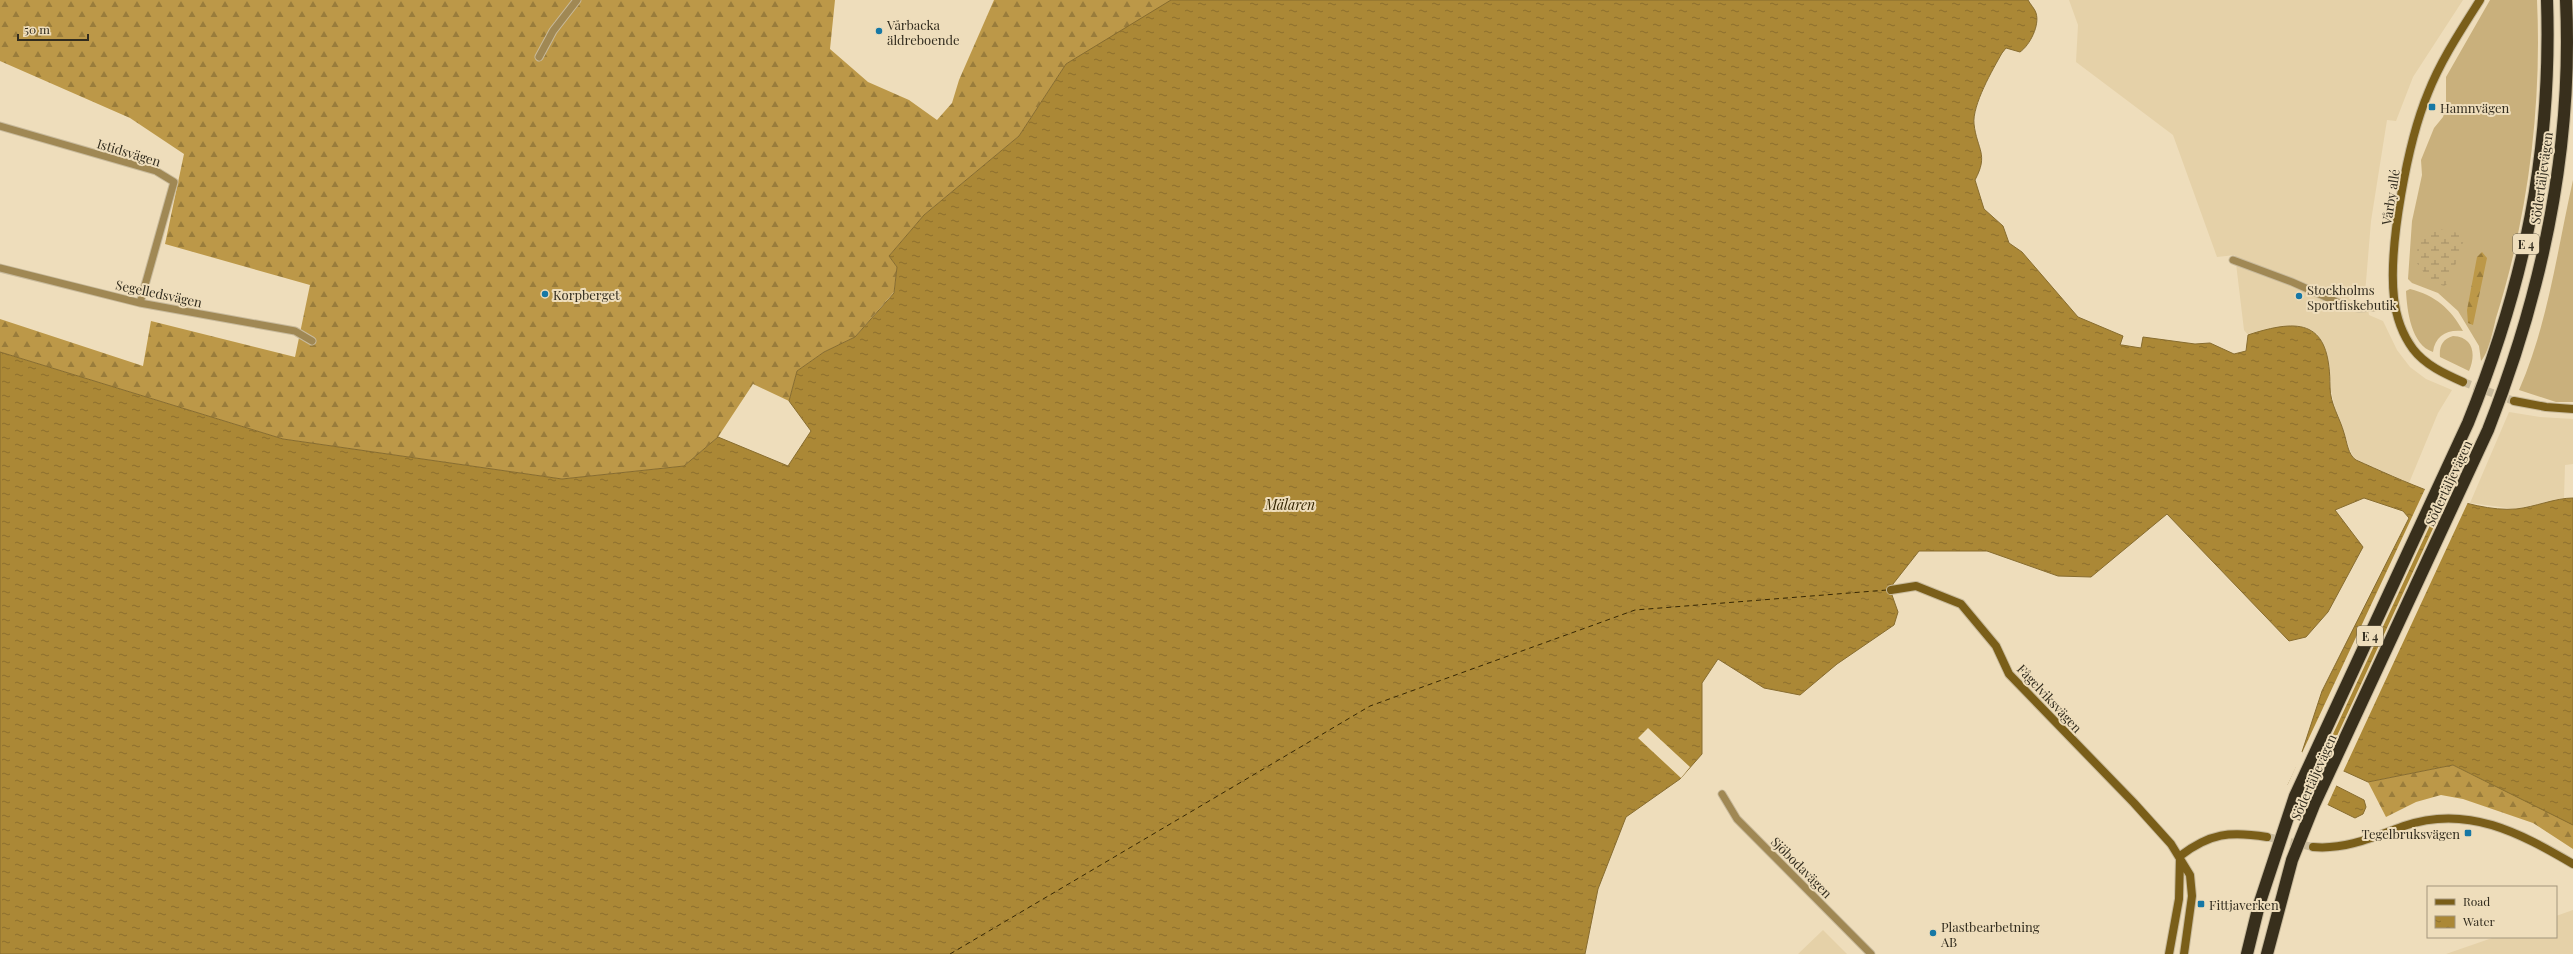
<svg xmlns="http://www.w3.org/2000/svg" width="2573" height="954" viewBox="0 0 2573 954" font-family="'Playfair Display',serif">
	<style>
		.built { fill: #e5d1a8 }
		.grass { fill: #c9b07c }
		.forest { fill: url(#forest-firs) }
		.wetland { fill: url(#wetland-marsh) }
		.water { fill: url(#water-ripples); stroke: #876c2f }
		.pier { fill: #edb }
		.lines { fill: none; stroke-linecap: round; stroke-linejoin: round }
		.ferry { stroke: #362703; stroke-width: 1; stroke-dasharray: 5 4; stroke-linecap: butt }
		.secondary-tunnel { stroke: #c8ba9c; stroke-width: 8; stroke-dasharray: 8 4; stroke-linecap: butt }
		.street-casing { stroke: #c8ba9c; stroke-width: 9 }
		.secondary-casing { stroke: #c8ba9c; stroke-width: 10 }
		.highway-casing { stroke: #c8ba9c; stroke-width: 14 }
		.street { stroke: #a08854; stroke-width: 7 }
		.secondary { stroke: #7a5e19; stroke-width: 8 }
		.highway { stroke: #382f1c; stroke-width: 12 }
		.poi-dot { fill: #1778a5; stroke: #edb; stroke-width: 1.5 }
		.labels { text-anchor: middle; dominant-baseline: central; stroke-width: 4; stroke-linejoin: round; paint-order: stroke }
		.shield { fill: #edb; stroke: #6a614d; stroke-width: 1 }
		.shield-label { font-size: 12px; font-weight: bold; fill: #322c1e }
		.poi-label { font-size: 13px; fill: #322c1e; stroke: #edb; text-anchor: start }
		.street-label { font-size: 13px; fill: #322c1e; stroke: #edb }
		.water-label { font-size: 14px; font-style: italic; fill: #362703; stroke: #edb }
	</style>
	<defs>
		<pattern id="forest-firs" width="22" height="20" patternUnits="userSpaceOnUse"><rect width="22" height="20" fill="#bc9848"/><path d="M5 1l3.5 6h-7zM16 11l3.5 6h-7z" fill="#997c3b"/></pattern>
		<pattern id="wetland-marsh" width="20" height="14" patternUnits="userSpaceOnUse"><rect width="20" height="14" fill="#c9b07c"/><path d="M1 5h8M5 5V1M11 12h8M15 12V8" fill="none" stroke="#a48f65"/></pattern>
		<pattern id="water-ripples" width="26" height="14" patternUnits="userSpaceOnUse"><rect width="26" height="14" fill="#ab8836"/><path d="M2 4q2-2 4 0t4 0M15 11q2-2 4 0t4 0" fill="none" stroke="#8c6f2d"/></pattern>
	</defs>
	<rect width="100%" height="100%" fill="#edb"/>
	<path class="built" d="M2069 0H2463L2413 77 2396 121 2387 120 2371 221 2365 294 2350 292 2349 299 2367 303 2369 315 2383 321 2397 350 2410 367 2426 379 2452 390 2438 413 2409 483 2353 458 2341 424 2337 418 2330 386 2331 382 2318 335 2310 329 2289 326 2248 335 2244 330 2235 255 2217 257 2173 135 2076 62 2078 25Z
		M2509 412 2540 417 2573 419V464L2565 465 2564 498 2544 504 2515 509 2470 503Z
		M2573 910V954H2446L2495 937H2556V916Z
		M1823 930 1847 954H1798Z"/>
	<path class="grass" d="M2490 0H2537C2542 107 2528 216 2496 318 2493 330 2489 352 2481 361L2479 346 2458 311 2438 293 2412 283 2408 279 2412 221 2422 175 2421 160 2434 128 2443 117 2446 107V77Z
		M2573 180V402H2556L2519 390C2548 324 2557 251 2573 180Z
		M2410 289C2435 295 2451 309 2463 331 2447 329 2435 336 2433 352 2411 345 2407 310 2406 291Z
		M2453 336C2474 337 2476 355 2469 371L2440 357C2439 347 2442 339 2453 336Z"/>
	<path class="forest" d="M0 0H835L830 49 868 82 909 100 937 120 952 103 959 80 994 0H1175L1066 64 1019 136 924 215 889 256 897 267 894 292 855 337 824 352 797 371 789 401 753 384 718 437 684 466 562 479 283 439 0 352V319L143 366 151 321 295 357 310 285 165 244 184 154 130 118 0 61Z
		M2482 252 2487 258 2473 325 2468 323 2467 310 2477 257Z
		M2453 765 2573 824V849L2533 823 2463 799 2441 795 2416 802 2386 817 2368 782Z"/>
	<path class="wetland" d="M2434 228 2463 234 2464 240 2449 283 2444 286 2424 279 2423 271 2416 262 2418 242Z"/>
	<path class="water" d="M1171 0H2028C2030 4 2035 9 2036 13 2040 25 2030 45 2020 52L2006 48 2002 53C1993 69 1972 105 1974 124 1977 150 1989 154 1975 180L1984 209 2003 226 2009 243 2022 252 2078 317 2123 336 2120 345H2122L2141 348 2143 337 2195 344 2210 343 2234 354 2246 351 2248 335 2251 334C2307 316 2330 326 2330 387 2330 404 2340 418 2344 433 2347 442 2348 455 2356 460 2399 479 2469 513 2516 509 2535 507 2555 498 2573 498V825L2453 765 2368 782 2302 752 2322 691 2409 518 2403 511 2364 498 2335 510 2363 547 2328 612 2306 637 2289 641 2167 514 2091 577 2058 576 1987 551H1919L1893 584 1892 595 1898 612 1894 625 1837 664 1800 695 1764 688 1718 659 1702 683V754L1680 779 1626 817 1598 889 1585 954H0V352L283 439 562 479 684 466 718 437 788 466 811 431 789 401 797 371 824 352 855 337 894 293 897 267 889 256 924 215 1019 136 1066 64Z
		M2297 766 2364 800 2366 807 2363 814 2355 818 2288 785Z"/>
	<path class="pier" d="M2426 487 2445 493 2320 762 2302 753Z
		M2449 494 2469 500 2343 772 2324 764Z
		M1648 728 1690 767 1681 778 1638 738Z
		M2297 764 2315 772 2305 795 2287 786Z
		M2319 774 2337 784 2327 806 2308 797Z"/>
	<g class="lines">
		<path class="ferry" d="M950 954 1370 706 1635 610 1887 590"/>
		<path class="secondary-tunnel" d="M2463 382 2514 401
			M2267 837 2313 847"/>
		<defs>
			<path id="street" d="M539 57 553 31 577 0
				M0 126 156 171 174 182 140 303
				M2233 260 2292 282 2346 306 2359 308 2395 306
				M0 268 140 303 295 331 312 341
				M1722 794 1737 819 1871 954"/>
			<path id="secondary" d="M2463 382C2445 374 2425 365 2413 349 2402 334 2396 316 2394 298 2388 246 2408 141 2428 93 2441 60 2461 30 2480 0
				M2514 401 2546 407 2573 409
				M1891 590 1916 586 1961 604 1996 646 2009 674 2134 803 2171 844 2190 875 2192 896 2184 954
				M2313 847C2345 850 2374 837 2404 826 2467 804 2520 833 2573 864
				M2180 856C2210 833 2230 831 2267 837
				M2169 954 2179 899 2180 857"/>
			<path id="highway" d="M2247 954 2259 905 2295 796 2468 423C2525 282 2552 152 2547 0
				M2267 954 2292 860 2314 805 2488 430C2542 293 2573 147 2566 0"/>
		</defs>
		<use href="#street" class="street-casing"/>
		<use href="#secondary" class="secondary-casing"/>
		<use href="#highway" class="highway-casing"/>
		<use href="#street" class="street"/>
		<use href="#secondary" class="secondary"/>
		<use href="#highway" class="highway"/>
	</g>
	<g class="poi-dot">
		<circle cx="879" cy="31" r="4"/>
		<rect x="2428" y="103" width="8" height="8" rx="2"/>
		<circle cx="545" cy="294" r="4"/>
		<circle cx="2299" cy="296" r="4"/>
		<rect x="2464" y="829" width="8" height="8" rx="2"/>
		<rect x="2197" y="900" width="8" height="8" rx="2"/>
		<circle cx="1933" cy="933" r="4"/>
	</g>
	<g class="labels">
		<g class="shield">
			<rect x="2513" y="234" width="26" height="20" rx="3"/>
			<rect x="2357" y="626" width="26" height="20" rx="3"/>
		</g>
		<g class="shield-label">
			<text x="2526" y="244">E 4</text>
			<text x="2370" y="636">E 4</text>
		</g>
		<g class="poi-label">
			<text x="887" y="24">Vårbacka<tspan x="887" dy="15">äldreboende</tspan></text>
			<text x="2440" y="107">Hamnvägen</text>
			<text x="2307" y="289">Stockholms<tspan x="2307" dy="15">Sportfiskebutik</tspan></text>
			<text x="553" y="294">Korpberget</text>
			<text x="2460" y="833" text-anchor="end">Tegelbruksvägen</text>
			<text x="2209" y="904">Fittjaverken</text>
			<text x="1941" y="926">Plastbearbetning<tspan x="1941" dy="15">AB</tspan></text>
		</g>
		<g class="street-label">
			<text transform="translate(129 152) rotate(17)">Istidsvägen</text>
			<text transform="translate(2541 178) rotate(-82)">Södertäljevägen</text>
			<text transform="translate(2390 197) rotate(-81)">Vårby allé</text>
			<text transform="translate(159 293) rotate(12)">Segelledsvägen</text>
			<text transform="translate(2448 483) rotate(-65)">Södertäljevägen</text>
			<text transform="translate(2050 698) rotate(47)">Fågelviksvägen</text>
			<text transform="translate(2313 777) rotate(-66)">Södertäljevägen</text>
			<text transform="translate(1802 867) rotate(45)">Sjöbodavägen</text>
		</g>
		<g class="water-label">
			<text x="1290" y="504">Mälaren</text>
		</g>
	</g>
	<rect x="2427" y="886" width="130" height="52" fill="#eeddbb" stroke="#a3967c"/>
	<rect x="2435" y="899" width="20" height="6" fill="#7a5e19" stroke="#a3967c"/>
	<text x="2463" y="906" font-size="12" fill="#322c1e">Road</text>
	<rect x="2435" y="916" width="20" height="12" fill="url(#water-ripples)" stroke="#a3967c"/>
	<text x="2463" y="926" font-size="12" fill="#322c1e">Water</text>
	<path d="M18 34v6h70v-6" fill="none" stroke="#322c1e" stroke-width="2"/>
	<text x="24" y="34" font-size="12" fill="#322c1e" stroke="#eeddbb" stroke-width="3" paint-order="stroke">50 m</text>
</svg>
